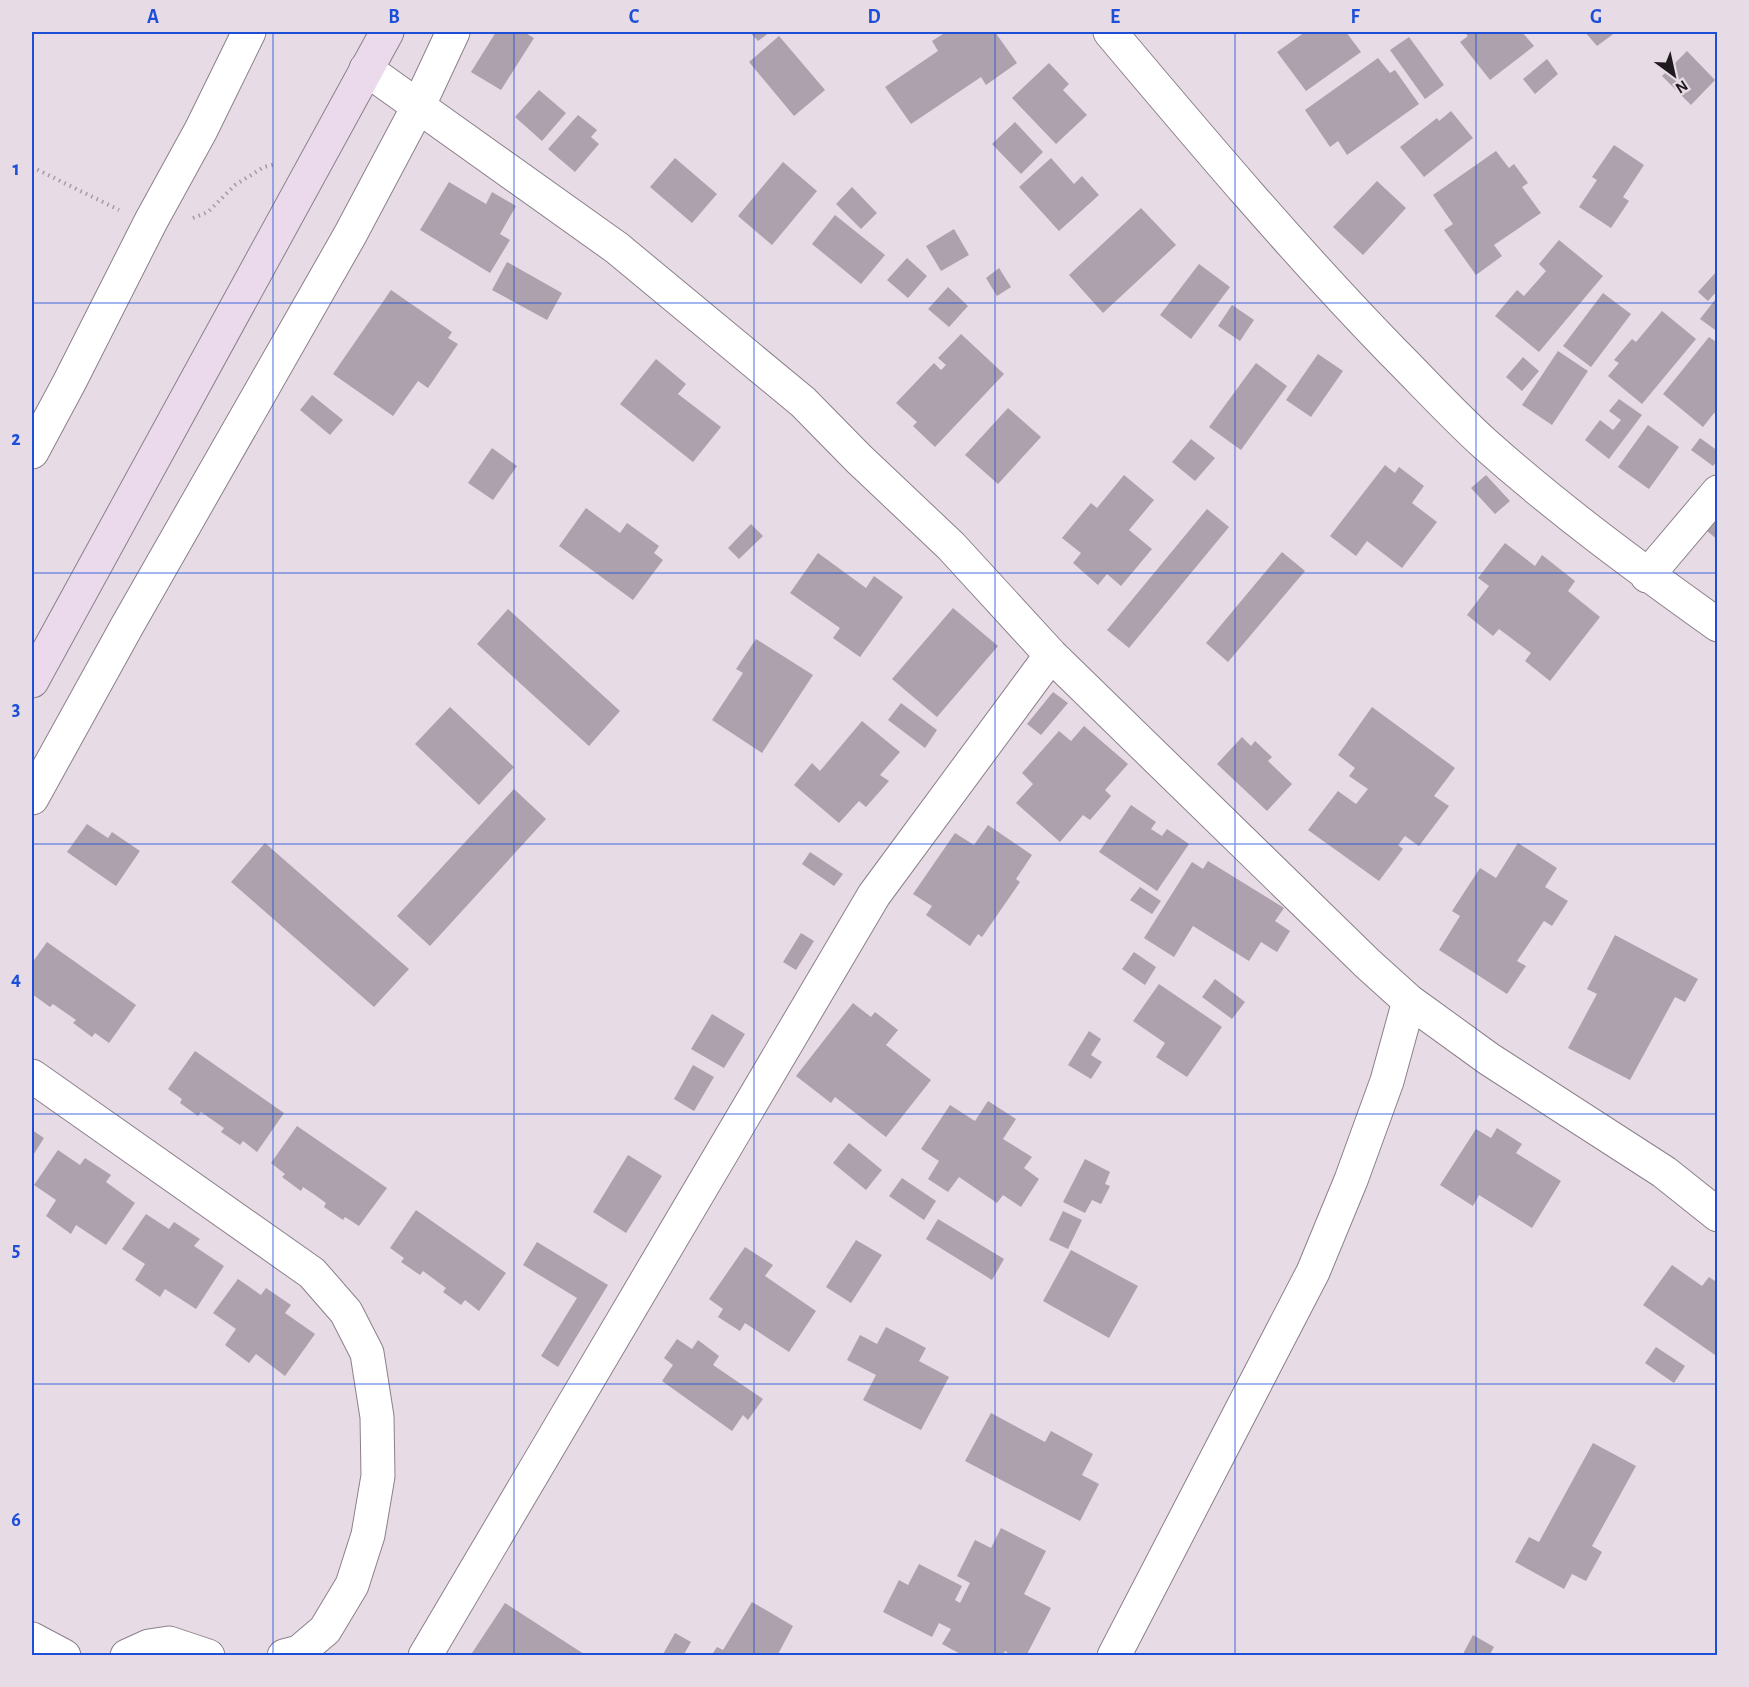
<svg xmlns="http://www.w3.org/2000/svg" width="1749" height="1687" viewBox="0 0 1749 1687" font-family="'Alegreya Sans',sans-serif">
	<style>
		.building { fill: #aca1ac }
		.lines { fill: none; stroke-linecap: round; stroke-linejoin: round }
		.minor-casing { stroke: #8b808b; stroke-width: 35 }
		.secondary-casing { stroke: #8b808b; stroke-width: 35 }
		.path { stroke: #a49ba3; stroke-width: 4; stroke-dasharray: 1.5 4.5; stroke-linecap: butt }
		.minor { stroke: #fff; stroke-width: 33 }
		.secondary { stroke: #ebdaec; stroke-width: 33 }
		.grid { fill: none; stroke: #1d4ed8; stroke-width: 1.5; stroke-opacity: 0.55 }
		.neatline { fill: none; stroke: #1d4ed8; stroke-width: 2 }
		.grid-label { font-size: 20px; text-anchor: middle; font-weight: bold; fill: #1d4ed8 }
	</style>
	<rect width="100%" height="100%" fill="#e7dbe6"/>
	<path class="building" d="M496 32H524L534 38 501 90 471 72Z
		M750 32H770L758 41Z
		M946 32H995L1017 63 986 85 981 77 911 124 885 87 938 51 932 41Z
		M1305 32H1346L1361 52 1306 91 1277 52Z
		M1464 32H1522L1534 46 1490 80 1460 42 1468 36Z
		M1585 32H1616L1597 46Z
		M779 36 825 90 794 116 749 62Z
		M1409 37 1444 85 1425 99 1390 50Z
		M1687 51 1715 80 1691 105 1662 76Z
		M1378 58 1390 73 1395 70 1419 104 1347 155 1338 141 1330 147 1305 110Z
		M1547 59 1558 74 1535 94 1523 79Z
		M1049 63 1069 84 1063 90 1087 115 1056 144 1012 98Z
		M539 90 566 113 542 141 515 117Z
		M1451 111 1473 138 1424 177 1400 147 1437 118 1439 121Z
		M578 115 597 130 591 137 599 144 575 172 548 149Z
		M1015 122 1043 152 1021 174 992 144Z
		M1614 145 1644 165 1623 197 1629 201 1611 228 1579 207 1597 180 1592 177Z
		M1496 151 1509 168 1514 164 1528 183 1522 187 1541 213 1494 245 1502 256 1476 275 1444 230 1453 224 1433 195Z
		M675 158 717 194 692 223 650 187Z
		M1051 158 1074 184 1082 176 1099 195 1059 231 1019 187Z
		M783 162 817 191 772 245 738 216Z
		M1377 181 1406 208 1363 255 1333 227Z
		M449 182 486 204 492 192 516 206 500 234 510 240 490 273 420 230Z
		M852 187 877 213 861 229 836 204Z
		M1141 208 1176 245 1103 313 1069 275Z
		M835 215 885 255 861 284 812 244Z
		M954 229 969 255 941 271 926 246Z
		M1559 240 1603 276 1539 352 1495 316 1517 290 1524 296 1546 271 1539 264Z
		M907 258 927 276 908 298 887 280Z
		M507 262 562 293 547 320 492 290Z
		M1199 264 1230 287 1191 339 1160 315Z
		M999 268 1011 287 997 296 986 278Z
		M1716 272 1718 290 1708 301 1698 292Z
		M948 287 968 306 949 327 928 309Z
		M391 290 452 332 448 338 458 344 428 388 418 381 393 416 333 374Z
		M1603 293 1631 314 1591 367 1563 346Z
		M1718 296V332L1700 319Z
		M1232 305 1254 320 1240 341 1218 326Z
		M1662 311 1696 339 1642 404 1608 376 1619 363 1614 360 1632 339 1636 342Z
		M961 334 1004 374 935 447 913 426 917 422 896 403 934 363 941 370 946 365 938 358Z
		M1709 337 1718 343V415L1714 413 1703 427 1663 394Z
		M1558 351 1588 371 1552 425 1522 405Z
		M1318 354 1343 371 1311 417 1286 400Z
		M1523 357 1539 371 1522 391 1506 377Z
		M656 359 686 384 678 394 721 427 693 462 620 404Z
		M1256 363 1287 386 1241 450 1209 427Z
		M312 395 343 420 330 435 300 410Z
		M1619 399 1642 415 1609 459 1585 440 1600 420 1613 430 1621 420 1609 411Z
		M1008 408 1041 437 998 484 965 455Z
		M1648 425 1679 447 1649 489 1618 467Z
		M1700 438 1718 451V460L1713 466 1691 450Z
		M1191 439 1215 458 1195 481 1172 462Z
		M492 448 517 466 493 500 468 483Z
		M1385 465 1395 473 1399 467 1424 486 1412 503 1437 522 1402 568 1367 541 1356 556 1330 536Z
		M1124 475 1154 500 1129 530 1152 549 1121 586 1107 574 1098 585 1073 563 1081 553 1062 538 1091 503 1097 508Z
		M1486 475 1510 501 1495 514 1471 488Z
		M586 508 620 533 627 523 659 546 654 553 663 560 633 600 559 546Z
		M1207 509 1229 527 1129 648 1107 630Z
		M1718 511V540L1707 531 1716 519Z
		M751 524 763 536 739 559 728 548Z
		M1505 543 1535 566 1542 555 1575 581 1568 591 1600 617 1550 681 1525 661 1531 653 1499 629 1493 636 1467 615 1489 586 1478 578Z
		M1282 552 1305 571 1228 662 1206 643Z
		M818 553 866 588 874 576 903 597 860 657 833 638 840 628 790 593Z
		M953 608 998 646 937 717 892 679Z
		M508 609 620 711 589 746 477 644Z
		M756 639 813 675 762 753 712 720 743 673 736 669Z
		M1053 692 1068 703 1041 735 1027 724Z
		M901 703 937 730 925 748 888 720Z
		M450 707 514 767 479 805 415 744Z
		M1372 707 1455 768 1434 796 1449 806 1419 846 1405 836 1398 845 1403 849 1379 881 1308 830 1338 791 1356 804 1368 789 1349 776 1355 768 1338 755Z
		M862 721 900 752 880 775 889 781 866 807 859 801 839 823 794 785 812 763 820 771Z
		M1084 726 1128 764 1105 790 1111 796 1090 820 1083 815 1060 842 1016 803 1033 784 1022 773 1059 731 1071 741Z
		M1242 737 1251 746 1255 741 1272 757 1268 761 1292 784 1267 811 1217 764Z
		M514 789 546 819 430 946 397 916Z
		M1131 805 1156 822 1151 829 1162 836 1167 829 1189 844 1157 891 1099 852Z
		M87 824 108 838 112 832 140 851 116 886 67 852Z
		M988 825 1032 855 1016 879 1020 882 982 937 978 934 970 946 926 915 932 906 913 894 955 833 974 845Z
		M265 843 409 969 374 1007 231 882Z
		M1518 843 1557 868 1545 887 1568 901 1552 926 1544 921 1517 961 1526 966 1507 994 1439 950 1460 916 1452 911 1480 868 1496 878Z
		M810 852 843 874 834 886 802 864Z
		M1208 861 1284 908 1275 921 1290 931 1277 952 1261 942 1249 961 1193 926 1174 957 1144 938 1192 862 1203 869Z
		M1140 887 1161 901 1152 914 1130 900Z
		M801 933 814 941 796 970 783 962Z
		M1615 935 1698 979 1685 1002 1675 997 1630 1080 1568 1048 1597 994 1587 989Z
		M47 942 136 1005 109 1043 95 1033 92 1037 73 1023 76 1020 53 1004 50 1007 32 994 34 990 32 988V963Z
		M1134 952 1156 967 1145 985 1122 969Z
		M1215 979 1245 1002 1232 1019 1202 997Z
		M1159 984 1222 1027 1187 1077 1156 1057 1165 1043 1133 1021Z
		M853 1003 871 1017 875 1012 898 1030 886 1045 931 1080 886 1137 835 1097 831 1103 796 1076Z
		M712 1014 745 1034 724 1068 691 1049Z
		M1089 1031 1101 1039 1091 1055 1102 1062 1091 1079 1068 1065Z
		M195 1051 284 1113 257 1152 243 1141 240 1145 221 1132 224 1128 201 1112 198 1116 180 1103 182 1099 168 1089Z
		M693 1065 714 1077 694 1111 674 1099Z
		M988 1101 1016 1119 1003 1139 1032 1157 1024 1168 1039 1179 1021 1207 1003 1195 997 1203 959 1177 948 1192 928 1179 939 1161 921 1149 950 1105 975 1121Z
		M297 1126 387 1188 359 1226 345 1217 343 1220 324 1207 326 1203 315 1195 303 1187 301 1191 282 1177 285 1174 271 1163Z
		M1497 1128 1522 1144 1516 1153 1561 1181 1532 1228 1479 1195 1473 1206 1440 1185 1476 1129 1491 1138Z
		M32 1130 44 1138 32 1157Z
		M849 1143 882 1170 866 1190 833 1163Z
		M58 1150 80 1165 85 1158 111 1175 106 1182 135 1203 106 1245 76 1225 71 1234 46 1216 56 1200 34 1185Z
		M628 1155 662 1176 626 1233 593 1212Z
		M1085 1159 1110 1172 1105 1184 1110 1186 1101 1204 1092 1200 1085 1213 1063 1202Z
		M902 1178 936 1201 924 1220 889 1196Z
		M416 1210 506 1273 479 1311 465 1300 461 1305 443 1292 446 1288 423 1271 420 1275 401 1262 404 1258 390 1248Z
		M1063 1211 1082 1220 1068 1249 1049 1240Z
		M146 1214 169 1229 174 1222 200 1239 194 1246 224 1266 196 1309 165 1289 160 1297 135 1280 145 1264 122 1249Z
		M938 1219 1004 1259 992 1280 926 1239Z
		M856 1240 882 1255 851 1303 826 1287Z
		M537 1242 608 1285 558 1367 541 1356 577 1298 523 1265Z
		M745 1247 773 1265 765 1276 816 1311 789 1352 745 1323 740 1331 718 1317 723 1309 709 1299Z
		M1071 1250 1138 1286 1109 1338 1043 1301Z
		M1672 1265 1702 1286 1709 1277 1718 1283V1357L1643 1305Z
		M238 1279 261 1295 266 1288 291 1305 285 1313 315 1334 285 1376 256 1354 249 1363 225 1345 236 1329 213 1313Z
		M886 1327 926 1348 919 1361 949 1377 921 1430 863 1400 876 1375 847 1360 860 1335 877 1344Z
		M677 1339 692 1349 698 1340 719 1356 713 1365 763 1399 748 1420 743 1415 732 1431 662 1381 673 1365 664 1358Z
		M1656 1347 1685 1366 1674 1383 1645 1363Z
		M991 1413 1045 1442 1051 1431 1093 1454 1082 1475 1099 1484 1080 1521 965 1461Z
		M1593 1443 1636 1466 1592 1546 1602 1552 1586 1581 1572 1574 1564 1589 1515 1562 1529 1537 1539 1542Z
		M1001 1528 1046 1551 1024 1594 1051 1608 1026 1656H1013L1005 1651 1002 1656H964L942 1644 951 1629 939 1623 932 1637 883 1612 899 1580 908 1585 919 1564 962 1586 955 1600 960 1603 970 1583 957 1576 975 1540 991 1548Z
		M752 1602 793 1626 777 1656H711L717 1647 723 1650Z
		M505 1603 587 1656H470Z
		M675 1633 691 1642 683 1656H662Z
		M1473 1635 1494 1647 1489 1656H1466L1463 1654Z"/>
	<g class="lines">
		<defs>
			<path id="minor" d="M1110 32C1201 140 1293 249 1392 351 1423 382 1453 415 1485 444 1559 510 1638 568 1718 625
				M366 69 617 248 803 402 859 459 951 546 1051 655 1368 964 1409 1001 1489 1059 1664 1172 1718 1215
				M32 452 69 383 151 221 201 130 249 32
				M1647 576 1718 492
				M32 798 127 626 350 235 418 107 453 32
				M32 1076 312 1273 346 1312 367 1353 377 1417 378 1476 368 1535 352 1585 325 1630 299 1652 284 1656
				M32 1639 64 1656
				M127 1656 149 1646 169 1643 208 1656
				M425 1656 874 895 1051 655
				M1114 1656 1313 1272 1351 1180 1387 1081 1409 1001"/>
			<path id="secondary" d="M32 681 387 32"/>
		</defs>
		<use href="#minor" class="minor-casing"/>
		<use href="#secondary" class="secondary-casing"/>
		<path class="path" d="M32 167 119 210
			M193 218 208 212 235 185 264 167 276 164"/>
		<use href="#minor" class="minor"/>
		<use href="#secondary" class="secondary"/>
	</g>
	<path class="grid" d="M273 32V1656M514 32V1656M754 32V1656M995 32V1656M1235 32V1656M1476 32V1656M32 303H1718M32 573H1718M32 844H1718M32 1114H1718M32 1384H1718"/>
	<rect width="1749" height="1687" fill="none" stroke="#e7dbe6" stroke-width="66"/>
	<g transform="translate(1674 75) rotate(147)" stroke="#e7dbe6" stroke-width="4.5" paint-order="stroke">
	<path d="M0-4.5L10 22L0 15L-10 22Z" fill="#1e1a1e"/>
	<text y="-9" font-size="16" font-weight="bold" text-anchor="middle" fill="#1e1a1e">N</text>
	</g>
	<rect x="33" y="33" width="1683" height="1621" class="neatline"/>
	<g class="grid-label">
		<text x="153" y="23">A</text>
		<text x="394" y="23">B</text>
		<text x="634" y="23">C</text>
		<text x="874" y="23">D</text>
		<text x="1115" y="23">E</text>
		<text x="1355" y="23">F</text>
		<text x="1596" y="23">G</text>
		<text x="16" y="175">1</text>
		<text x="16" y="445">2</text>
		<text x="16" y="715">3</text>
		<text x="16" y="985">4</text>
		<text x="16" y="1256">5</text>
		<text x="16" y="1526">6</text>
	</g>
</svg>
